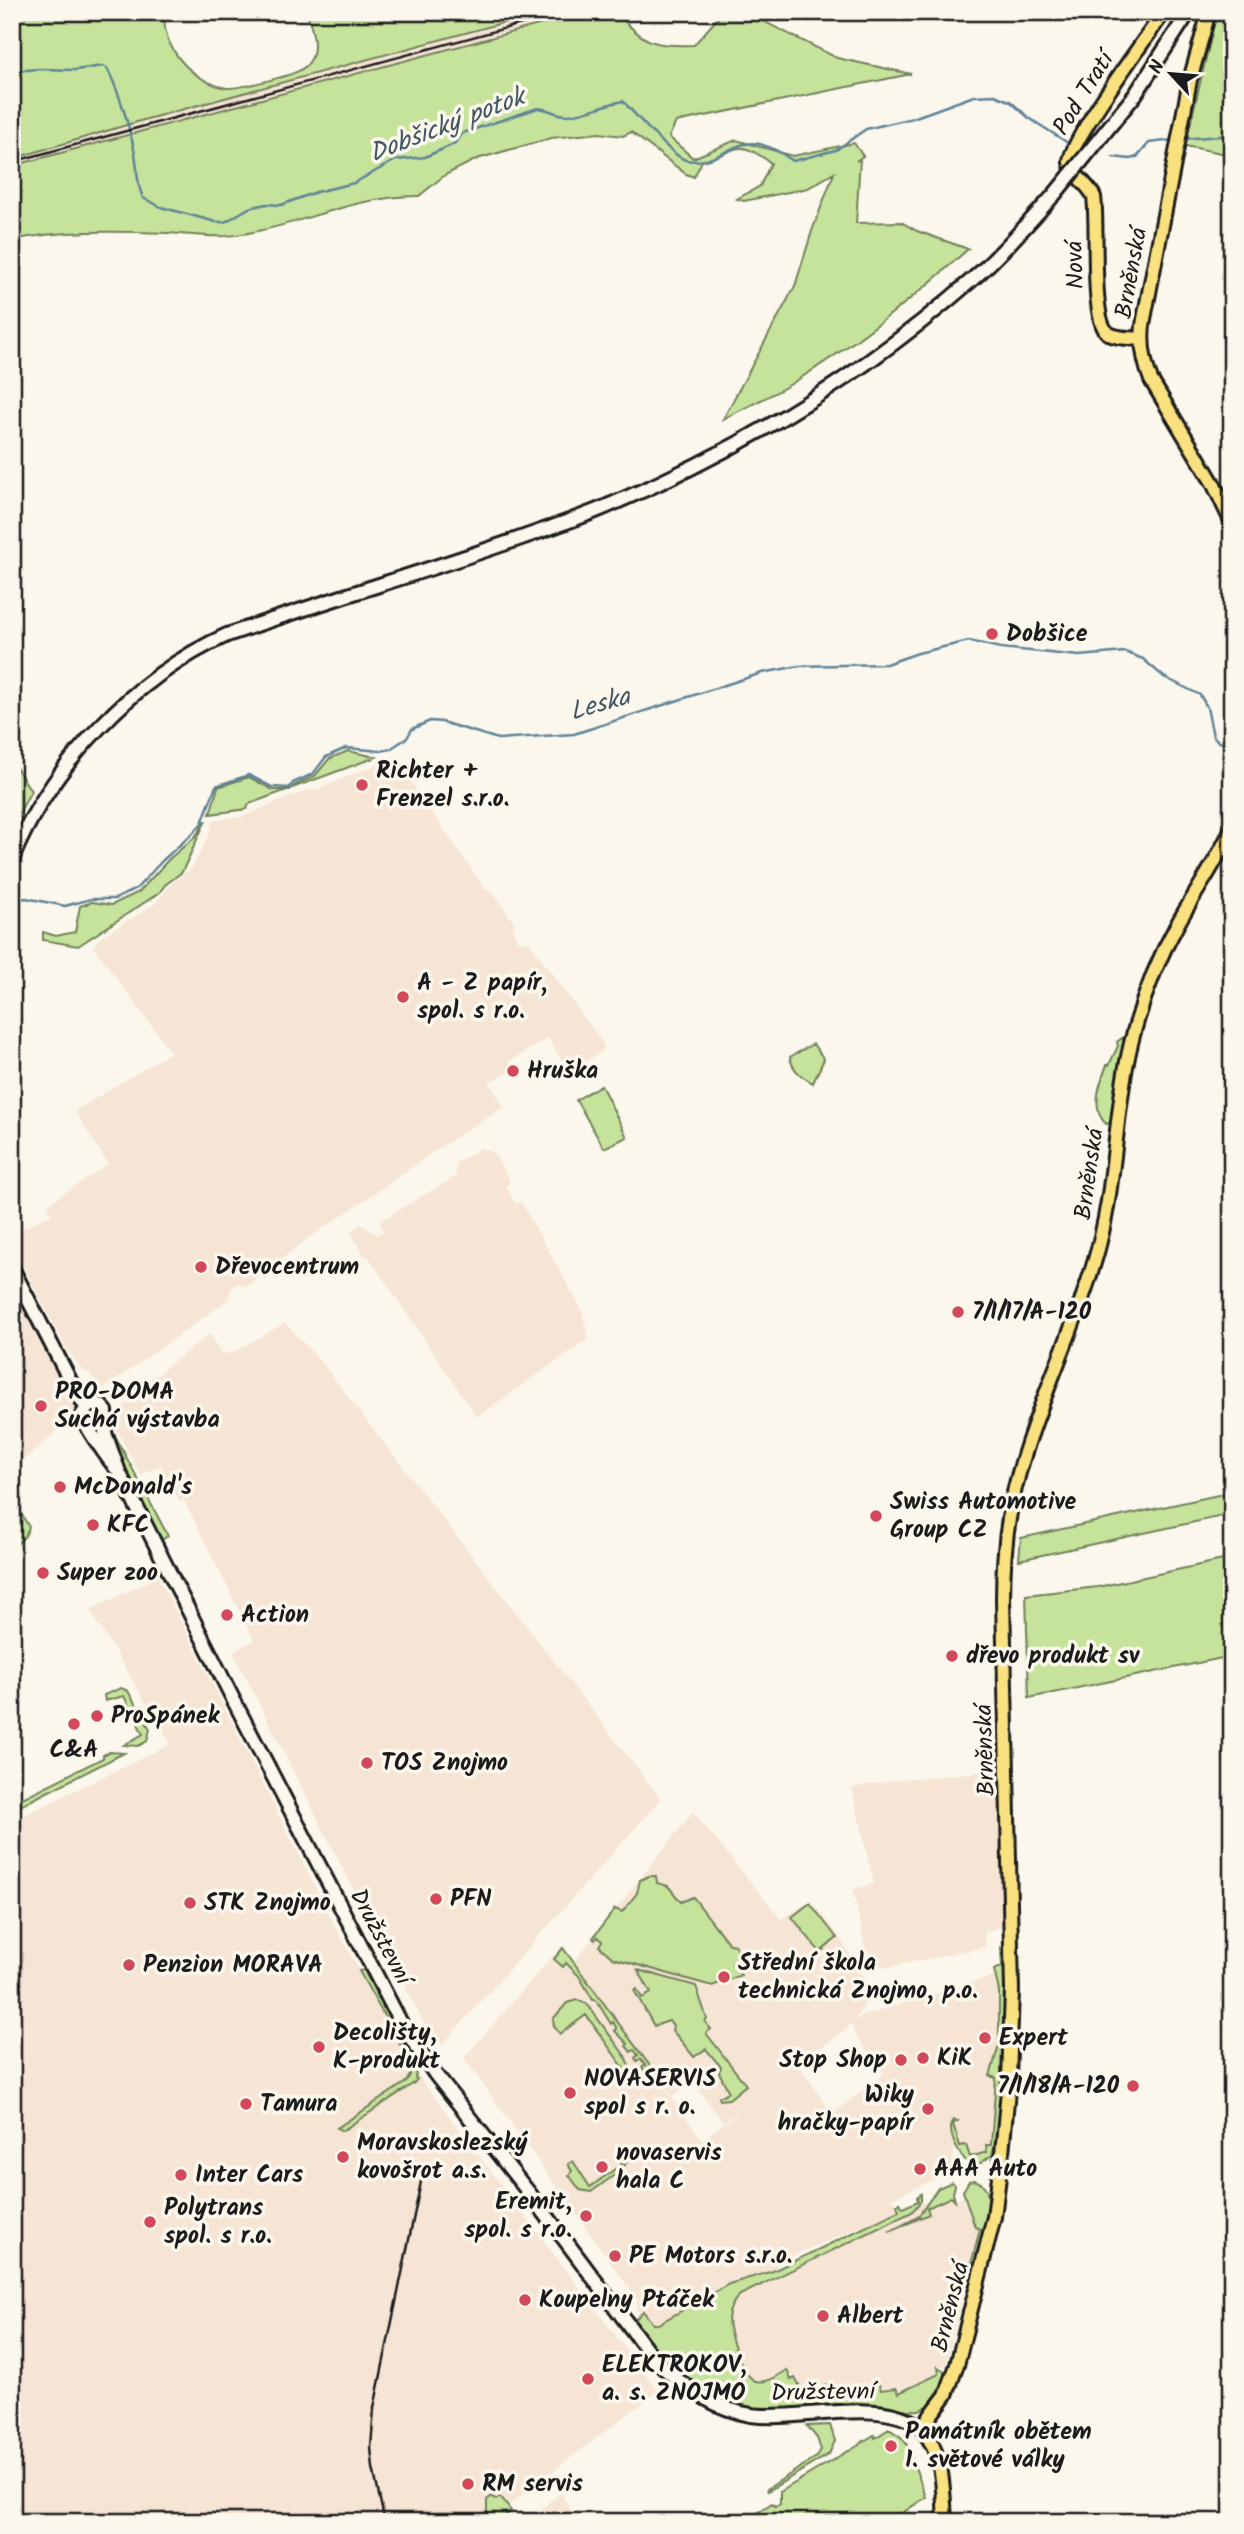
<svg xmlns="http://www.w3.org/2000/svg" width="1244" height="2534" viewBox="0 0 1244 2534" font-family="Kalam,sans-serif">
	<style>
		.built { fill: #f6e4d4; fill-rule: evenodd }
		.green { fill: #c6e39b; stroke: #71805c; stroke-width: 2 }
		.lines { fill: none; stroke-linecap: round; stroke-linejoin: round }
		.stream { stroke: #5e8398; stroke-width: 2.5 }
		.secondary-casing { stroke: #1c1c1c; stroke-width: 18 }
		.primary-casing { stroke: #1c1c1c; stroke-width: 18 }
		.secondary { stroke: #fbf7ec; stroke-width: 12 }
		.primary { stroke: #fae180; stroke-width: 12 }
		.rail { stroke: #1c1c1c; stroke-width: 2.5 }
		.secondary-bridge-casing { stroke: #1c1c1c; stroke-width: 18; stroke-linecap: butt }
		.secondary-bridge { stroke: #fbf7ec; stroke-width: 12 }
		.poi-dot { fill: #d1495b; stroke: #fbf7ec; stroke-width: 2.5 }
		.labels { text-anchor: middle; dominant-baseline: central; stroke-width: 7; stroke-linejoin: round; paint-order: stroke }
		.street-label { font-size: 24px; fill: #1c1c1c; stroke: #fbf7ec }
		.poi-label { font-size: 24px; font-weight: bold; fill: #1c1c1c; stroke: #fbf7ec; text-anchor: start }
		.water-label { font-size: 26px; font-style: italic; fill: #425864; stroke: #fbf7ec }
	</style>
	<rect width="100%" height="100%" fill="#fbf7ec"/>
	<filter id="ink" filterUnits="userSpaceOnUse"><feTurbulence type="fractalNoise" baseFrequency=".0143" numOctaves="2"/><feDisplacementMap in="SourceGraphic" scale="14" xChannelSelector="R" yChannelSelector="G"/><feConvolveMatrix kernelMatrix="1 2 1 2 8 2 1 2 1" color-interpolation-filters="sRGB"/></filter>
	<g filter="url(#ink)">
		<path class="built" d="M543 12H587L12 166V159L147 119Z
			M381 763 402 769 486 890 490 889 514 922 513 932 518 941 529 942 602 1042 604 1050 569 1072 548 1038 510 1061 507 1073 489 1082 504 1107 463 1132 306 1240 245 1287 238 1282 230 1290 229 1299 103 1389 99 1387 90 1373 83 1371 68 1351 12 1246V1234L52 1214 47 1205 108 1164 75 1111 171 1052 93 946 102 936 155 904 170 885 192 868 210 833 213 821 245 816 282 800 311 789 313 791Z
			M481 1148 493 1152 510 1181 506 1187 515 1203 521 1202 582 1310 588 1339 477 1417 368 1256H365L350 1232 361 1224 377 1235 383 1231 380 1221 456 1176V1163Z
			M12 1289 25 1310 72 1402 74 1416 12 1470Z
			M285 1323 321 1362 661 1799 442 2045 435 2036 427 2040 418 2028 424 2023 365 1912 233 1652 254 1640 184 1500 180 1502 161 1465 140 1475 117 1429 120 1408 154 1390 150 1380 210 1334 222 1355 229 1352 230 1354Z
			M158 1577 337 1930 413 2069 658 2391 487 2522H12V1821L171 1744 90 1610Z
			M990 1771 1000 1782 1005 1920 1002 1927 985 1931V1947L883 1968 866 1952 853 1889 874 1884 852 1788 895 1780Z
			M693 1812 781 1919 811 1901 838 1935 873 1992 854 2022 862 2016 995 1976 999 1991V2044L991 2146 987 2152 970 2157 955 2143 952 2172 893 2198 900 2210 953 2193 955 2200 963 2197 975 2227 980 2229 945 2367 939 2365 937 2368 940 2374 899 2393 891 2390 858 2391 856 2386 845 2391 840 2389 781 2399 659 2340 637 2309V2299L464 2058 549 1960 563 1948 574 1962ZM852 2024 854 2033 884 2074 832 2114 799 2065ZM636 2047 673 2097 693 2082 723 2122 745 2107 702 2140ZM878 2220V2221L774 2269 784 2259Z
			M561 2493 577 2522H523Z"/>
		<path class="green" d="M12 12H165C159 47 194 83 227 88 237 89 291 76 300 70 304 68 309 63 311 59 318 45 311 27 307 12H543L147 119 12 159Z
			M587 12H617C643 44 654 46 694 45L723 12H745L837 58 911 74 676 122 669 137 693 158 736 140 793 156 854 143 863 156 856 161 860 159 856 223 901 222 917 231 968 249C913 299 854 345 791 384 769 397 746 407 723 419L795 286 812 231 834 173 808 188 744 201 737 199 760 186 771 163C733 136 740 152 702 161L694 177 686 174 631 132 623 136 599 133 551 138 477 159 445 175 419 196C352 195 292 230 226 236 207 237 186 234 167 233 115 231 63 230 12 240V166Z
			M1217 12H1232V155L1185 146Z
			M348 751 376 757 249 804 247 809 210 814 218 787 249 777 273 790H290L295 785 315 776 329 759Z
			M12 761 31 791 12 826Z
			M206 820 182 872 165 885 159 893 78 946 43 940V932L56 936 75 932 80 906 92 902 112 905 139 892 169 859 195 837Z
			M1122 1038 1126 1041 1112 1122 1106 1124C1090 1109 1100 1082 1107 1065H1109L1118 1046 1117 1042Z
			M813 1044 824 1059 813 1083C802 1077 792 1070 790 1057Z
			M601 1085 627 1137 604 1148 576 1100Z
			M112 1430 168 1536 161 1540 112 1445Z
			M1232 1492V1514L1019 1560 1021 1538Z
			M12 1503 19 1510 29 1527 25 1536 12 1549Z
			M1232 1558V1656L1029 1698 1026 1595 1098 1587Z
			M121 1688 128 1691 150 1729 147 1741 138 1746 124 1745 143 1734 124 1696 105 1701 104 1695Z
			M109 1752 124 1753 12 1810V1803L103 1758V1755Z
			M649 1876H656L657 1883 668 1886 681 1902 693 1897 729 1944 735 1945 737 1949 738 1959 732 1963 741 1975 712 1986 613 1958 599 1946 602 1941 597 1937 595 1940 593 1938 615 1909 622 1912 637 1893 640 1880Z
			M810 1903 837 1938 820 1952 792 1917Z
			M563 1948 650 2066 644 2070 642 2068 645 2065 640 2059 637 2061 635 2058 638 2055 634 2050 631 2052 626 2046 628 2044 615 2031 617 2029 613 2022 611 2024 596 2000H593L579 1976 566 1963 563 1967 554 1959Z
			M1001 1948 1008 1956V1977L1002 2112 992 2155 981 2163 972 2165C960 2160 945 2131 954 2120L958 2121 953 2124 960 2146 966 2145 970 2157 987 2152 986 2145H991L996 2078 990 2076 999 2045V1991L994 1970 1002 1967Z
			M364 1970 394 2029 414 2062 417 2068 415 2078 417 2079 414 2083 342 2131 337 2128 406 2082 410 2075 411 2064 359 1971Z
			M638 1970 696 1986 707 2019 705 2022 711 2029 706 2033 746 2085 729 2099 720 2100 719 2097 729 2092 719 2072 721 2067 706 2049 694 2057 672 2030 673 2025 669 2021 654 2026 634 1990 637 1989 642 1998 651 1993Z
			M577 2000 587 2004 625 2056 632 2073 626 2071 586 2015 560 2034 554 2026 553 2019 567 2003Z
			M624 2155 627 2162 620 2171 591 2192 580 2190 569 2175 572 2171 568 2164 573 2161 590 2187 622 2164 618 2159Z
			M975 2180C983 2183 987 2188 988 2196 992 2219 974 2278 969 2304L968 2286 966 2284 980 2229 975 2227 963 2191 969 2181Z
			M952 2182 955 2185 953 2193 955 2201 951 2197 927 2208 929 2214 889 2232 918 2217 938 2188Z
			M921 2194V2201L912 2212 740 2295C733 2301 729 2309 728 2319 728 2332 743 2378 756 2381 767 2384 778 2375 787 2370L791 2380 795 2378 802 2391 809 2387 812 2391 829 2384 833 2392 839 2389 842 2392 856 2386 859 2391 878 2382 881 2390 896 2388 899 2393 939 2374 938 2367 949 2374C944 2389 936 2405 919 2410 910 2412 884 2405 871 2405 821 2405 769 2419 722 2399 684 2383 657 2353 633 2322L643 2311 653 2324H658L729 2284 773 2271 899 2211 897 2205 900 2203 903 2208 918 2201 917 2197Z
			M830 2425 835 2441 829 2454 768 2491 767 2489 818 2456 821 2450 817 2438 807 2426Z
			M889 2429 901 2437 906 2443 926 2497 889 2522H744L772 2503 775 2506 780 2504V2492L874 2435 875 2438Z
			M492 2496 496 2500 500 2497 511 2511 497 2522H482L487 2515V2500Z"/>
		<g class="lines">
			<path class="stream" d="M12 71 39 69 75 70 103 66 107 68C120 94 129 125 135 154 138 169 136 183 143 198L161 207 216 222H225L249 208 266 204 281 205 316 192 354 183 396 160 425 157 454 144 463 133 538 108C549 109 557 115 566 115 582 115 605 104 623 101 634 113 672 157 686 160 731 168 735 118 793 161L836 150 866 129 913 118 974 96 995 95 1011 102 1029 118 1068 143
				M1183 139 1232 135
				M1113 157 1130 159 1137 157 1149 143 1173 140
				M12 901 26 898 65 906 91 899H115L137 888 163 860 192 834 202 823 216 786 249 775 272 787 289 788 293 783 313 774 326 757 346 748 381 751 390 749 407 738 412 729 430 721 442 722 498 739 574 734 762 673 799 666 886 664 918 653 969 641 1001 648 1079 656 1125 652 1143 659 1164 677 1200 695 1207 707 1213 736 1219 742 1232 745"/>
			<defs>
				<path id="secondary" d="M1135 95 1189 12
					M12 859C51 765 134 677 227 635 330 599 435 569 538 532 563 523 588 515 612 504 743 449 867 372 974 278 1003 253 1028 223 1054 195
					M12 1268 75 1390 86 1407
					M119 1472C111 1463 83 1424 82 1415L89 1405H100L106 1411 105 1433 119 1472 234 1701 402 2025 435 2074 541 2208 654 2359C681 2385 713 2409 751 2415 799 2422 883 2395 921 2428"/>
				<path id="primary" d="M1209 12 1190 80 1144 319C1140 340 1143 360 1151 380L1213 483 1232 523
					M1142 339C1132 338 1112 339 1106 331 1091 314 1098 224 1094 197 1089 184 1072 176 1070 162 1068 143 1149 34 1164 12
					M945 2522C943 2488 944 2454 921 2428L946 2395 957 2365 994 2217 1002 2153 1009 2080 1012 1990 1003 1599C1003 1561 1006 1525 1015 1488 1034 1411 1071 1339 1094 1263 1118 1186 1113 1105 1135 1028 1145 992 1159 957 1177 925 1195 892 1217 862 1232 828"/>
			</defs>
			<use href="#secondary" class="secondary-casing"/>
			<use href="#primary" class="primary-casing"/>
			<use href="#secondary" class="secondary"/>
			<use href="#primary" class="primary"/>
			<path class="rail" d="M12 162 565 12
				M384 2518 373 2468 371 2448 374 2408 422 2177"/>
			<defs>
				<path id="secondary-bridge" d="M1054 195 1135 95"/>
			</defs>
			<use href="#secondary-bridge" class="secondary-bridge-casing"/>
			<use href="#secondary-bridge" class="secondary-bridge"/>
		</g>
	</g>
	<g class="poi-dot">
		<circle cx="992" cy="634" r="7"/>
		<circle cx="362" cy="785" r="7"/>
		<circle cx="403" cy="997" r="7"/>
		<circle cx="513" cy="1071" r="7"/>
		<circle cx="201" cy="1267" r="7"/>
		<circle cx="958" cy="1312" r="7"/>
		<circle cx="41" cy="1406" r="7"/>
		<circle cx="60" cy="1487" r="7"/>
		<circle cx="876" cy="1516" r="7"/>
		<circle cx="93" cy="1525" r="7"/>
		<circle cx="43" cy="1573" r="7"/>
		<circle cx="227" cy="1615" r="7"/>
		<circle cx="952" cy="1656" r="7"/>
		<circle cx="97" cy="1716" r="7"/>
		<circle cx="74" cy="1724" r="7"/>
		<circle cx="367" cy="1763" r="7"/>
		<circle cx="436" cy="1899" r="7"/>
		<circle cx="190" cy="1903" r="7"/>
		<circle cx="129" cy="1965" r="7"/>
		<circle cx="724" cy="1977" r="7"/>
		<circle cx="985" cy="2038" r="7"/>
		<circle cx="319" cy="2047" r="7"/>
		<circle cx="923" cy="2058" r="7"/>
		<circle cx="901" cy="2060" r="7"/>
		<circle cx="1133" cy="2086" r="7"/>
		<circle cx="570" cy="2093" r="7"/>
		<circle cx="246" cy="2104" r="7"/>
		<circle cx="928" cy="2109" r="7"/>
		<circle cx="343" cy="2157" r="7"/>
		<circle cx="602" cy="2167" r="7"/>
		<circle cx="920" cy="2169" r="7"/>
		<circle cx="181" cy="2175" r="7"/>
		<circle cx="586" cy="2216" r="7"/>
		<circle cx="150" cy="2222" r="7"/>
		<circle cx="615" cy="2256" r="7"/>
		<circle cx="525" cy="2300" r="7"/>
		<circle cx="823" cy="2316" r="7"/>
		<circle cx="588" cy="2379" r="7"/>
		<circle cx="891" cy="2446" r="7"/>
		<circle cx="468" cy="2484" r="7"/>
	</g>
	<g class="labels">
		<g class="street-label">
			<text transform="translate(1084 94) rotate(-58)">Pod Tratí</text>
			<text transform="translate(1076 265) rotate(-92)">Nová</text>
			<text transform="translate(1132 273) rotate(-80)">Brněnská</text>
			<text transform="translate(1090 1174) rotate(-82)">Brněnská</text>
			<text transform="translate(986 1750) rotate(-92)">Brněnská</text>
			<text transform="translate(380 1937) rotate(62)">Družstevní</text>
			<text transform="translate(951 2307) rotate(-76)">Brněnská</text>
			<text transform="translate(823 2393) rotate(-1)">Družstevní</text>
		</g>
		<g class="poi-label">
			<text x="1006" y="634">Dobšice</text>
			<text x="376" y="771">Richter +<tspan x="376" dy="28">Frenzel s.r.o.</tspan></text>
			<text x="417" y="983">A - Z papír,<tspan x="417" dy="28">spol. s r.o.</tspan></text>
			<text x="527" y="1071">Hruška</text>
			<text x="215" y="1267">Dřevocentrum</text>
			<text x="972" y="1312">7/I/17/A-120</text>
			<text x="55" y="1392">PRO-DOMA<tspan x="55" dy="28">Suchá výstavba</tspan></text>
			<text x="74" y="1487">McDonald's</text>
			<text x="890" y="1502">Swiss Automotive<tspan x="890" dy="28">Group CZ</tspan></text>
			<text x="107" y="1525">KFC</text>
			<text x="57" y="1573">Super zoo</text>
			<text x="241" y="1615">Action</text>
			<text x="966" y="1656">dřevo produkt sv</text>
			<text x="111" y="1716">ProSpánek</text>
			<text x="74" y="1750" text-anchor="middle">C&amp;A</text>
			<text x="381" y="1763">TOS Znojmo</text>
			<text x="450" y="1899">PFN</text>
			<text x="204" y="1903">STK Znojmo</text>
			<text x="738" y="1963">Střední škola<tspan x="738" dy="28">technická Znojmo, p.o.</tspan></text>
			<text x="143" y="1965">Penzion MORAVA</text>
			<text x="333" y="2033">Decolišty,<tspan x="333" dy="28">K-produkt</tspan></text>
			<text x="999" y="2038">Expert</text>
			<text x="937" y="2058">KiK</text>
			<text x="887" y="2060" text-anchor="end">Stop Shop</text>
			<text x="584" y="2079">NOVASERVIS<tspan x="584" dy="28">spol s r. o.</tspan></text>
			<text x="1119" y="2086" text-anchor="end">7/I/18/A-120</text>
			<text x="914" y="2095" text-anchor="end">Wiky<tspan x="914" dy="28">hračky-papír</tspan></text>
			<text x="260" y="2104">Tamura</text>
			<text x="357" y="2143">Moravskoslezský<tspan x="357" dy="28">kovošrot a.s.</tspan></text>
			<text x="616" y="2153">novaservis<tspan x="616" dy="28">hala C</tspan></text>
			<text x="934" y="2169">AAA Auto</text>
			<text x="195" y="2175">Inter Cars</text>
			<text x="572" y="2202" text-anchor="end">Eremit,<tspan x="572" dy="28">spol. s r.o.</tspan></text>
			<text x="164" y="2208">Polytrans<tspan x="164" dy="28">spol. s r.o.</tspan></text>
			<text x="629" y="2256">PE Motors s.r.o.</text>
			<text x="539" y="2300">Koupelny Ptáček</text>
			<text x="837" y="2316">Albert</text>
			<text x="602" y="2365">ELEKTROKOV,<tspan x="602" dy="28">a. s. ZNOJMO</tspan></text>
			<text x="905" y="2432">Památník obětem<tspan x="905" dy="28">1. světové války</tspan></text>
			<text x="482" y="2484">RM servis</text>
		</g>
		<g class="water-label">
			<text transform="translate(447 126) rotate(-21)">Dobšický potok</text>
			<text transform="translate(600 705) rotate(-16)">Leska</text>
		</g>
	</g>
	<rect width="1244" height="2534" fill="none" stroke="#fbf7ec" stroke-width="42"/>
	<rect x="21" y="21" width="1202" height="2492" fill="none" stroke="#1c1c1c" stroke-width="2.5" filter="url(#ink)"/>
	<g transform="translate(1171 74) rotate(296)" stroke="#fbf7ec" stroke-width="5" paint-order="stroke">
	<path d="M0-5L12 26L0 18L-12 26Z" fill="#1c1c1c"/>
	<text y="-10" font-size="19" font-weight="bold" text-anchor="middle" fill="#1c1c1c">N</text>
	</g>
</svg>
